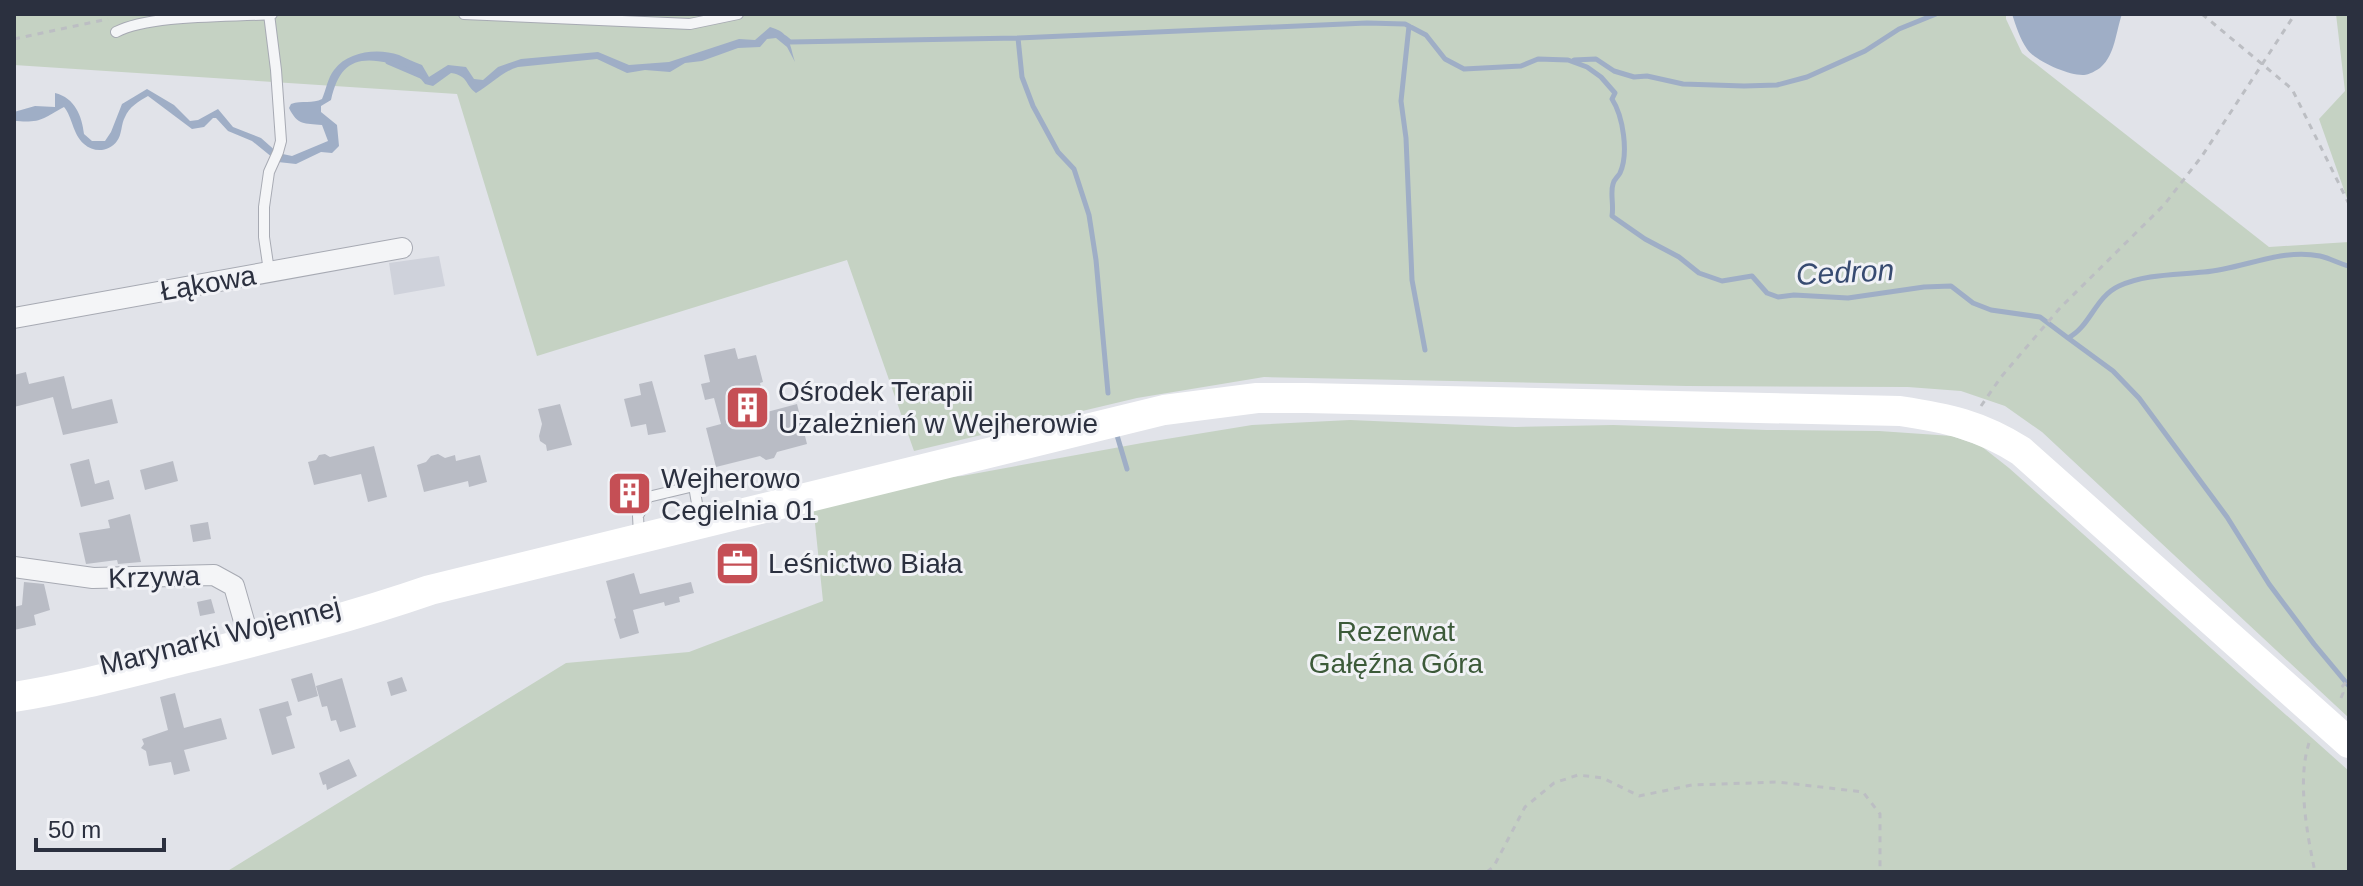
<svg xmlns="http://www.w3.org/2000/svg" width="2363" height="886" viewBox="0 0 2363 886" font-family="Helvetica,sans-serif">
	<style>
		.built { fill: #cfd2db }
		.green { fill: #c5d2c3 }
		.water { fill: #9faec6 }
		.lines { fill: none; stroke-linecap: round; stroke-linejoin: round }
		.stream { stroke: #9faec6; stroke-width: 5 }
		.building { fill: #b9bcc5 }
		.service-casing { stroke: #a7aab3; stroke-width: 12 }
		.minor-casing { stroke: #a7aab3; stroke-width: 22 }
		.path { stroke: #bcbec3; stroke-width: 3; stroke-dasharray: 6 6; stroke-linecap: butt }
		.service { stroke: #f4f5f7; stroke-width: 10 }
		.minor { stroke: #f4f5f7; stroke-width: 20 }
		.secondary { stroke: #fff; stroke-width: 30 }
		.labels { text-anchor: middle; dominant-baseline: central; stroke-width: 6; stroke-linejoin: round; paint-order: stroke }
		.street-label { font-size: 28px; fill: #2b303f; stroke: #f1f2f6 }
		.poi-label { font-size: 28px; fill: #2b303f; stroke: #f1f2f6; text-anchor: start }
		.park-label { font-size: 28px; fill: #3c5a39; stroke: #f1f2f6 }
		.water-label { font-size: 30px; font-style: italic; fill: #374b71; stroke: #f1f2f6 }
	</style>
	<rect width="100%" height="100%" fill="#e1e3e9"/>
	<path class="built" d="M439 256 445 286 394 295 389 263Z"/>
	<path class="green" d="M14 14H2006V19L2022 53 2269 247 2349 242V718L2042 432 2005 406 1961 391 1908 387 1687 386 1264 377 1137 398 914 451 847 260 537 356 457 94 14 65Z
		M2336 14H2349V204L2319 119 2345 91Z
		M1350 420 1515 427 1613 425 1767 430 1879 431 1952 436 1981 446 2009 468 2349 771V872H226L566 663 689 652 823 601 813 504 924 479 962 476 1142 443 1252 425Z"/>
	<path class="water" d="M2012 14H2122C2116 31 2115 55 2101 67 2098 70 2088 75 2084 75 2069 76 2035 61 2027 49 2020 39 2016 26 2012 14Z
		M770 27C791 33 789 43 795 62L787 47 776 38 767 39 760 47 738 48 702 61 685 63 670 72 645 70 627 73 597 59 518 67C501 72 491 85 476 93 464 84 469 76 451 73L433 86 425 84C415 70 406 67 389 63 354 55 339 65 331 100L321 106V112L337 125 339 146 332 153 321 152 296 164 278 162 252 141 228 131 216 118H213L204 127 192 129 148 96C139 101 129 107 125 117 121 124 122 135 117 141 109 152 94 153 84 144 72 133 73 118 64 107 42 119 42 123 14 121V112L35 106 55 107V93C75 98 82 116 84 134L92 141H105L111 132 122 104 147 89 174 105 190 121 198 120 218 109 233 127 261 138 278 153 292 156 328 141 322 125C304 123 298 126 289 108L291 104C302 100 313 104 322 99 326 90 328 77 334 70 348 51 378 48 399 55 406 58 413 62 422 65L429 77 448 65 466 67 474 79 483 80 498 67 521 59 598 52 629 65 669 62 739 39 755 40Z"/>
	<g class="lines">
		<path class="stream" d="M1409 26 1401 101 1406 138 1412 280 1425 350
			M785 38 790 42 1018 38 1367 23 1405 24 1426 35 1445 59 1464 69 1521 66 1538 59 1568 60 1587 67 1601 77 1615 93 1612 99C1623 116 1629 153 1620 173 1618 177 1614 179 1613 184 1610 193 1614 205 1612 216L1645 239 1679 257 1699 273 1722 281 1752 276 1767 293 1778 297 1794 295 1848 298 1924 287 1951 286 1973 303 1991 310 2040 317 2068 338C2090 327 2095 297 2119 286 2145 274 2175 275 2204 272 2243 269 2280 248 2320 256 2330 258 2339 264 2349 266
			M1018 38 1022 77 1033 106 1058 152 1074 169 1089 215 1096 260 1108 393
			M1574 60 1596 59 1614 71 1634 77 1647 76 1683 84 1744 86 1777 85 1807 77 1865 51 1899 29 1936 14
			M388 62 423 77
			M2068 338 2113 371 2139 398 2227 517 2269 584 2314 644 2349 686
			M1116 432 1127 469"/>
	</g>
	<path class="building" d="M735 348 738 359 756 355 763 382 760 383 767 412 797 404 807 444 777 452 774 458 766 460 760 456 716 467 706 428 721 424 714 398 705 400 701 384 710 382 704 355Z
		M26 372 29 384 64 376 72 409 112 399 118 423 63 435 53 397 14 407V375Z
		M652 381 666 432 648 435 646 424 631 427 624 399 641 395 639 384Z
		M560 404 572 445 547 451 546 445 540 441 539 436 542 424 538 409Z
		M374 446 387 497 368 502 361 474 314 485 308 462 316 460 319 455 325 454 330 457Z
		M438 454 445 458 455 455 456 461 480 455 487 482 469 487 468 481 424 492 417 465 426 462 431 456Z
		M89 459 95 484 109 480 114 499 81 507 70 464Z
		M173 461 178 481 145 490 140 470Z
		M130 514 141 562 118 564 117 560 86 564 79 533 110 528 108 520Z
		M208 522 211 539 193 542 190 525Z
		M748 545 754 570 724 577 719 555 733 552 732 549Z
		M634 573 640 594 691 582 694 593 679 597 680 602 665 606 664 602 633 610 639 633 620 639 614 619 616 618 606 581Z
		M24 582 44 584 50 610 34 615 36 625 14 630V607L22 605Z
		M211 599 215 613 200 616 197 602Z
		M312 673 318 696 298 702 291 679Z
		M402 677 407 691 391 696 387 682Z
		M342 678 356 727 340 732 336 720 331 721 327 706 322 707 316 686Z
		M175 693 184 728 221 718 227 739 184 750 190 771 174 775 171 762 149 766 146 751 141 748 144 744 142 739 168 730 160 697Z
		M288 701 292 715 286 717 295 748 272 755 259 709Z
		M349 759 357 776 327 790 326 784 323 785 319 773Z"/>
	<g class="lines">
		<defs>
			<path id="service" d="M269 14 276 70 281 141 278 152 269 172 264 207V237L269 271
				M464 14 690 24 738 14
				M116 32C151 14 230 17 272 14
				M639 535 638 516 648 497 694 486 700 521"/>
			<path id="minor" d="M14 318 402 248
				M14 567 93 578 214 575 234 586 250 642"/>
		</defs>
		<use href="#service" class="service-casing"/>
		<use href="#minor" class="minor-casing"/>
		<path class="path" d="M2202 14 2292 89 2349 204
			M14 39 108 19
			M1981 406 2001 377 2060 308 2164 205 2202 156 2295 14
			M2341 698 2343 693 2341 688 2347 681 2349 682
			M2309 743C2297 780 2307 834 2315 872
			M1487 872 1494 866 1525 807 1554 783 1578 775 1603 778 1639 796 1692 785 1778 782 1863 792 1880 814V872"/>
		<use href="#service" class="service"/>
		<use href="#minor" class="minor"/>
		<path class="secondary" d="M14 697C77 687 138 670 200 655 277 636 355 616 430 590L1164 410 1257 398H1306L1900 411C1947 418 1980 425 2021 451L2349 743"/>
	</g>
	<defs>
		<symbol id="building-square" viewBox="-11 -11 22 22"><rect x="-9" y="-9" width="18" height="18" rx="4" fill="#c54f55" stroke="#f1f2f6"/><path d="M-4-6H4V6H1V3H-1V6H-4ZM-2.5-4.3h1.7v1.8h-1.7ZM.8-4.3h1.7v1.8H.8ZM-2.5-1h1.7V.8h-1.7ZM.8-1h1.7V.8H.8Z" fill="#fff"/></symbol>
		<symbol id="office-square" viewBox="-11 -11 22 22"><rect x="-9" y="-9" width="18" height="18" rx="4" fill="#c54f55" stroke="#f1f2f6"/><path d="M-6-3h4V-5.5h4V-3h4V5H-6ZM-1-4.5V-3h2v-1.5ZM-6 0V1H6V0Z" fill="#fff"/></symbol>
	</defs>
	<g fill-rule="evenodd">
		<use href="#building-square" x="722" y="382" width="51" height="51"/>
		<use href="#building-square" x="604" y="468" width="51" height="51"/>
		<use href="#office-square" x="712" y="538" width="51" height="51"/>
	</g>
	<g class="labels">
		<g class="street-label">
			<text transform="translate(208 283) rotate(-10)">Łąkowa</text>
			<text transform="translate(154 577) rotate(-2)">Krzywa</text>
			<text transform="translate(220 636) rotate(-14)">Marynarki Wojennej</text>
		</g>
		<g class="poi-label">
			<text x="778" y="391">Ośrodek Terapii<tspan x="778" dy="32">Uzależnień w Wejherowie</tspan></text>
			<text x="661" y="478">Wejherowo<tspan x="661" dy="32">Cegielnia 01</tspan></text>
			<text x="768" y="563">Leśnictwo Biała</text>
		</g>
		<g class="park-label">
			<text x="1396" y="631">Rezerwat<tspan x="1396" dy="32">Gałęźna Góra</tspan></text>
		</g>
		<g class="water-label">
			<text transform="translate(1845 272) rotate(-3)">Cedron</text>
		</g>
	</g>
	<rect width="2363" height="886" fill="none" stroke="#2b303f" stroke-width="32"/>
	<path d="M36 838v12h128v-12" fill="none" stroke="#2b303f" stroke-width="4"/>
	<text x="48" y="838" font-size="24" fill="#2b303f" stroke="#f1f2f6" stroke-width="6" paint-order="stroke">50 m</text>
</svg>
